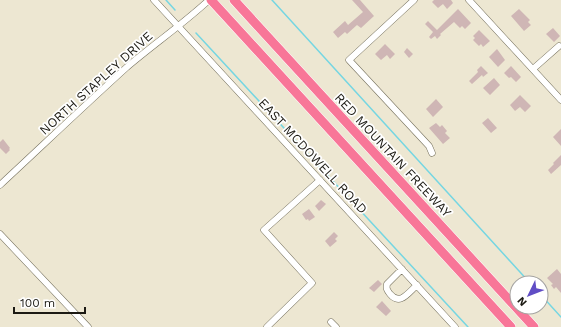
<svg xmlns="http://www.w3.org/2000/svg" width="561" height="327" viewBox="0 0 561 327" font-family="'Work Sans',sans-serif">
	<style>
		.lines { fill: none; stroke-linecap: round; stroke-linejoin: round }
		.stream { stroke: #75d6e2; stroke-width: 1.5 }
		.building { fill: #cfb6b5 }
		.minor-casing { stroke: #75705d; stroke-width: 7 }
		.highway-casing { stroke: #fff; stroke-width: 10 }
		.minor { stroke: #fff; stroke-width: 6 }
		.highway { stroke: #f87698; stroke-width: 9 }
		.labels { text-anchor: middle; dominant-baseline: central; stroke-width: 3.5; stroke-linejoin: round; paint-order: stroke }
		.street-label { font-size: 13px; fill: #1c1a13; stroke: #fff }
	</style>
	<rect width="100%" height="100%" fill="#ede7d2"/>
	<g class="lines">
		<path class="stream" d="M166 0 175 10
			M272 0 530 283
			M196 33 468 327
			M541 295 561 317"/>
	</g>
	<path class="building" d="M352 0H360L374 16 361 28 357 25 347 34 345 32 338 38 333 32 345 21 348 25 363 12Z
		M434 0H451L453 3 447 9 443 4 438 8 432 2Z
		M458 9 471 23 465 29 462 26 460 28 454 22 440 34 441 35 437 39 435 36 431 39 429 37 433 32 425 24 428 21 437 30Z
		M519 9 530 20 528 22 531 25 524 31 511 16Z
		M553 28 560 36 554 42 546 34Z
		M479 30 490 41 483 47 481 44 479 46 473 40 475 38 473 36Z
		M385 44 395 54 390 59 387 55 381 60 375 54Z
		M407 48 413 54 409 58 404 52Z
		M497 49 505 60 498 67 489 57Z
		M481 66 488 73 483 77 482 75 472 84 469 81 478 72 477 70Z
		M511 66 521 77 516 82 511 77 509 78 504 73Z
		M494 78 500 85 490 95 483 88Z
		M520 95 531 106 525 112 520 107 515 111 510 105Z
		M436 99 443 107 433 117 426 109Z
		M488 118 497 128 491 133 482 123Z
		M436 123 440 127 442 125 447 131 445 133 450 138 443 144 429 128Z
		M561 129V146L553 137Z
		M3 139 10 148 9 149 10 150 6 154 0 148V142Z
		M561 155V165L551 174 548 170 554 164 553 163Z
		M321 200 326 204 319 211 315 206Z
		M309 209 315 217 309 221 308 219 306 220 302 214Z
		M334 232 338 236 335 239 337 241 330 247 325 241Z
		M557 269 561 274V293L556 287 554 289 551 285 553 284 547 278Z
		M378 280 382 284 374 292 369 288Z
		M382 301 391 311 386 316 376 307Z"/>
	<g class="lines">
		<defs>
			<path id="minor" d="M154 0 455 327
				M414 0 349 60 429 146 432 153
				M469 0 561 100
				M533 69 559 46
				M0 185C42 146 84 106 127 67 154 44 183 24 209 0
				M0 234 88 327
				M402 269 387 284C386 289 387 290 390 294 400 306 408 293 417 285
				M331 322 336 327
				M267 327 312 283 264 230 320 180"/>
			<path id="highway" d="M211 0 511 327
				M234 0 534 327"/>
		</defs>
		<use href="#minor" class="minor-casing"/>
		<use href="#highway" class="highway-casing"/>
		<use href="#minor" class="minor"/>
		<use href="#highway" class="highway"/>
	</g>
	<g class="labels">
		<g class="street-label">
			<text transform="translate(96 83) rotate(-42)">NORTH STAPLEY DRIVE</text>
			<text transform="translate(393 155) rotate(47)">RED MOUNTAIN FREEWAY</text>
			<text transform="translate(313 156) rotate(47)">EAST MCDOWELL ROAD</text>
		</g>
	</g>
	<g transform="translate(529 295) rotate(227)"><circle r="19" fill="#ffffff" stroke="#a4a3a1"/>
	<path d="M0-3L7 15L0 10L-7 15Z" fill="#604dc5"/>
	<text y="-6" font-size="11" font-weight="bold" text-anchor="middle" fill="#1c1a13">N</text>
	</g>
	<path d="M14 307v6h71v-6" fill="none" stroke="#1c1a13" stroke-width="2"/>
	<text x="20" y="307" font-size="12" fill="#1c1a13" stroke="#ffffff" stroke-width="3" paint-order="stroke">100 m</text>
</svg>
